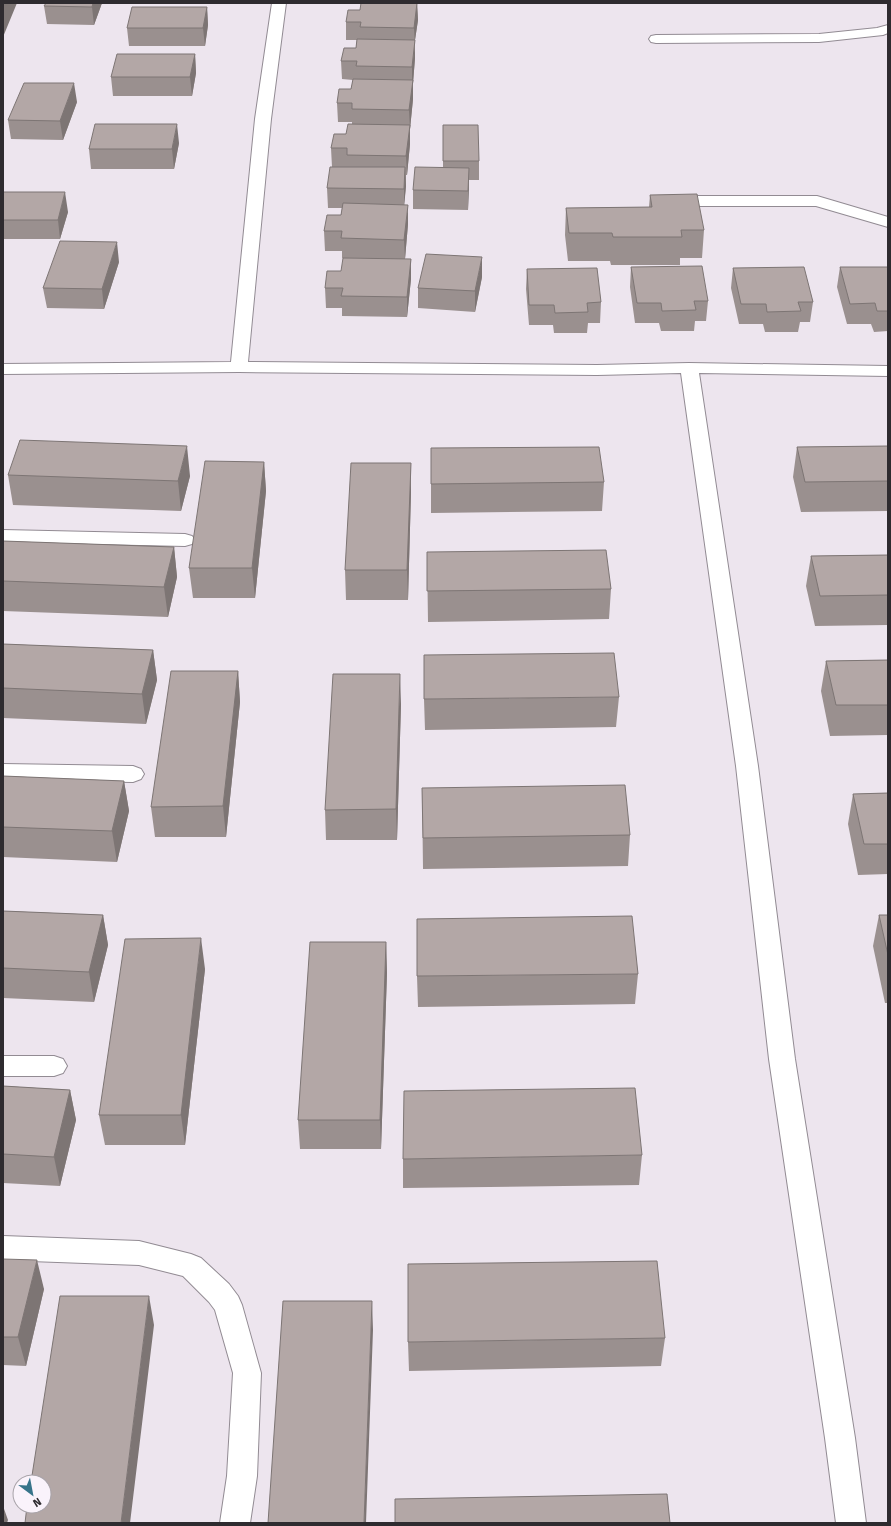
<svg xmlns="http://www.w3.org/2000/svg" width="891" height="1526" viewBox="0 0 891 1526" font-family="'Fira Sans',sans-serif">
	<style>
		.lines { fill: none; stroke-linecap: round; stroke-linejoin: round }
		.minor-casing { stroke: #928b93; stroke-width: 2 }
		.minor { fill: #fff; fill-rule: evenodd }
		.wall { fill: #9a908f }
		.shaded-wall { fill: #7d7574 }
		.building { fill: #b3a7a6; stroke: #7d7574 }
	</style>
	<rect width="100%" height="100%" fill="#ede5ee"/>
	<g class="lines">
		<defs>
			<path id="minor" d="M272 3H286L271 119 248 362 597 365 689 363 888 366V376L699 373 758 766 795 1059 855 1438 866 1523H836L825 1438 769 1059 736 766 681 373 597 375 239 372 3 374V364L231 362 255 119Z
				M888 25V33L883 35 819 42 656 43 651 42 649 39 651 36 656 35 819 34 877 28Z
				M698 196H817L888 217V227L816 206H698L692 204 690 201 692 198Z
				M3 530 185 534 192 536 195 540 192 544 185 546 3 542Z
				M3 764 133 766 141 769 144 774 141 779 133 782 3 780Z
				M3 1056H54L63 1059 67 1066 63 1073 54 1076H3Z
				M3 1236 139 1241 191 1254 201 1258 229 1284 238 1296 242 1305 261 1373 257 1476 250 1523H220L227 1476 233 1373 215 1310 209 1302 183 1276 139 1265 3 1260Z"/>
		</defs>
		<use href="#minor" class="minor-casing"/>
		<use href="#minor" class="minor"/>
	</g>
	<path class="wall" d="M46 3H102L94 25 47 24 44 6Z
		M417 3 418 20 415 40V58L413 83V99L410 129V144L407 175H406V186L404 204 408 224 405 259H411V279L407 317 342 316V308H326L325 288 341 271 374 259 342 258V251H325L324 231 341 215 342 208H328L327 188 332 167 331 148 346 134 352 124V122H338L337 103 351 89 353 80 342 79 341 61 356 48 357 40H346V22L360 10Z
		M207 7 208 25 205 46H129L127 28Z
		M195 54 196 73 192 96H113L111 77Z
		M77 102 63 140 11 139 8 120Z
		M443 125 479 161V180H469L468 210 413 209V190L443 167Z
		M179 143 174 169H91L89 149Z
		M3 192 68 212 60 239H3Z
		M650 195 704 230 702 258H680V265H611L610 261H568L565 235 566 208 649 207Z
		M119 262 104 309 47 308 43 288Z
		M631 267 708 301 706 321H695L694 331H661L659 323H635L630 287Z
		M840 267H888V331L874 332 871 324H847L837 287Z
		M733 268 813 302 810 322H800L798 332H765L763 324H739L731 288Z
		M527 269 601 302 600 323H588L587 333H554L553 325H529L526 289Z
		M482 277 475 312 418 308V288Z
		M888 446V511L801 512 793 477 797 447Z
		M431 448 604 482 602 511 431 513Z
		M264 462 266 491 255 598H193L189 568Z
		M411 463V492L408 600H346L345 570Z
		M8 475 190 476 181 511 13 505Z
		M3 541 174 547 177 577 168 617 3 611Z
		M427 552 611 589 609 619 428 622Z
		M888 555V625L815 626 806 586 811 556Z
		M3 644 153 650 157 680 146 724 3 718Z
		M888 660V735L830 736 821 691 826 661Z
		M238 671 240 702 226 837H155L151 807Z
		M619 697 616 727 425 730 424 699Z
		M401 704 397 840H326L325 810Z
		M3 776 124 781 129 811 117 862 3 857Z
		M422 788 630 835 628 866 423 869Z
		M888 793V874L858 875 848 824 853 794Z
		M3 911 103 915 108 945 94 1002 3 998Z
		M879 915H888V1003H885L873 946Z
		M386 942 387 973 381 1149H300L298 1120Z
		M205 969 185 1145H105L99 1115Z
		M638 974 635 1004 418 1007 417 976Z
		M3 1086 70 1090 76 1120 60 1186 3 1183Z
		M642 1155 639 1185 403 1188V1159Z
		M3 1259 44 1289 26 1366 3 1365Z
		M665 1338 661 1366 409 1371 408 1342Z"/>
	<path class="shaded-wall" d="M3 3H17L3 37Z
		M93 3H102L94 25 92 7Z
		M417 3 418 20 415 40V58L413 83V99L410 129 409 110 412 84V67L415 46 414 28Z
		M207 7 208 25 205 46 203 28Z
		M195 54 196 73 192 96 190 77Z
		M74 83 77 102 63 140 60 121Z
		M177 124 179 143 174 169 172 149Z
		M410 125V144L407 175 406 156Z
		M405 167 406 186 404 208V189Z
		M469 168V187L468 210V191Z
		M65 192 68 212 60 239 58 220Z
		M408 205V224L405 259 404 240Z
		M117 242 119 262 104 309 102 289Z
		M482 257V277L475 312V291Z
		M411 259V279L407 317V297Z
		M187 446 190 476 181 511 178 481Z
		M264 462 266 491 255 598 252 568Z
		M411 463V492L408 600 407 570Z
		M174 547 177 577 168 617 164 587Z
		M153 650 157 680 146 724 142 694Z
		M238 671 240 702 226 837 223 806Z
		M400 674 401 704 397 840 396 809Z
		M124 781 129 811 117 862 112 831Z
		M103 915 108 945 94 1002 89 972Z
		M201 938 205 969 185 1145 181 1115Z
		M386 942 387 973 381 1149 380 1120Z
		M70 1090 76 1120 60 1186 54 1157Z
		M37 1260 44 1289 26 1366 18 1337Z
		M149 1296 154 1325 130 1523H121Z
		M372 1301 373 1330 366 1523H364Z
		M3 1506 8 1520 7 1523H3Z"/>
	<path class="building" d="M46 3H93L92 7 44 6Z
		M361 3H417L414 28 360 27 361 22H346L348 10H360Z
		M132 7H207L203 28H127Z
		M357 39 415 40 412 67 356 66 357 61H341L344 48H356Z
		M117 54H195L190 77H111Z
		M353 79 413 80 409 110 352 109V103H337L339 89H351Z
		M24 83H74L60 121 8 120Z
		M95 124H177L172 149H89Z
		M348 124 410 125 406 156 347 155V148H331L334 134H346Z
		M443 125H478L479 161H443Z
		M330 167H405L404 189 327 188Z
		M415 167 469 168 468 191 413 190Z
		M3 192H65L58 220H3Z
		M697 194 704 230H681L682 237H613L612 233H569L566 208 652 207 650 195Z
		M343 203 408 205 404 240 341 238 342 231H324L327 215H341Z
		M60 241 117 242 102 289 43 288Z
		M426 254 482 257 475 291 418 288Z
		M343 258 411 259 407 297 341 296 343 288H325L327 271H341Z
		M702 266 708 301H694L696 310 662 311 661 303H637L631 267Z
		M804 267 813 302H798L801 311 767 312 766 304H741L733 268Z
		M840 267H888V311H877L875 303 850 304Z
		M597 268 601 302 587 303 588 312 555 313 554 305H529L527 269Z
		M20 440 187 446 178 481 8 475Z
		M888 446V481L805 482 797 447Z
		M599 447 604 482 431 484V448Z
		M205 461 264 462 252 568H189Z
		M351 463H411L407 570H345Z
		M3 541 174 547 164 587 3 581Z
		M606 550 611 589 427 591V552Z
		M888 555V595L820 596 811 556Z
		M3 644 153 650 142 694 3 688Z
		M614 653 619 697 424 699V655Z
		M888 660V705H836L826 661Z
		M171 671H238L223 806 151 807Z
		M333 674H400L396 809 325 810Z
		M3 776 124 781 112 831 3 827Z
		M625 785 630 835 423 838 422 788Z
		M888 793V844H864L853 794Z
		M3 911 103 915 89 972 3 968Z
		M879 915H888V955Z
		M632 916 638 974 417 976V919Z
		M201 938 181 1115H99L125 939Z
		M310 942H386L380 1120H298Z
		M3 1086 70 1090 54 1157 3 1154Z
		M635 1088 642 1155 403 1159 404 1091Z
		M3 1259 37 1260 18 1337H3Z
		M657 1261 665 1338 408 1342V1264Z
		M60 1296H149L121 1523H25L27 1506H44V1482H31Z
		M283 1301H372L364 1523H268Z
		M667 1494 670 1523H395V1499Z"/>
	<rect width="891" height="1526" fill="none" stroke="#2e2b2f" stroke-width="8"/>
	<g transform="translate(32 1494) rotate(148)"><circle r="19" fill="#faf3fb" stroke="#a8a3a9"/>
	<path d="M0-3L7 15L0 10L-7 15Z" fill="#37748a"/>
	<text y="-6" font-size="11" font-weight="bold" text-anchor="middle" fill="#2e2b2f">N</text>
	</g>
</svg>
